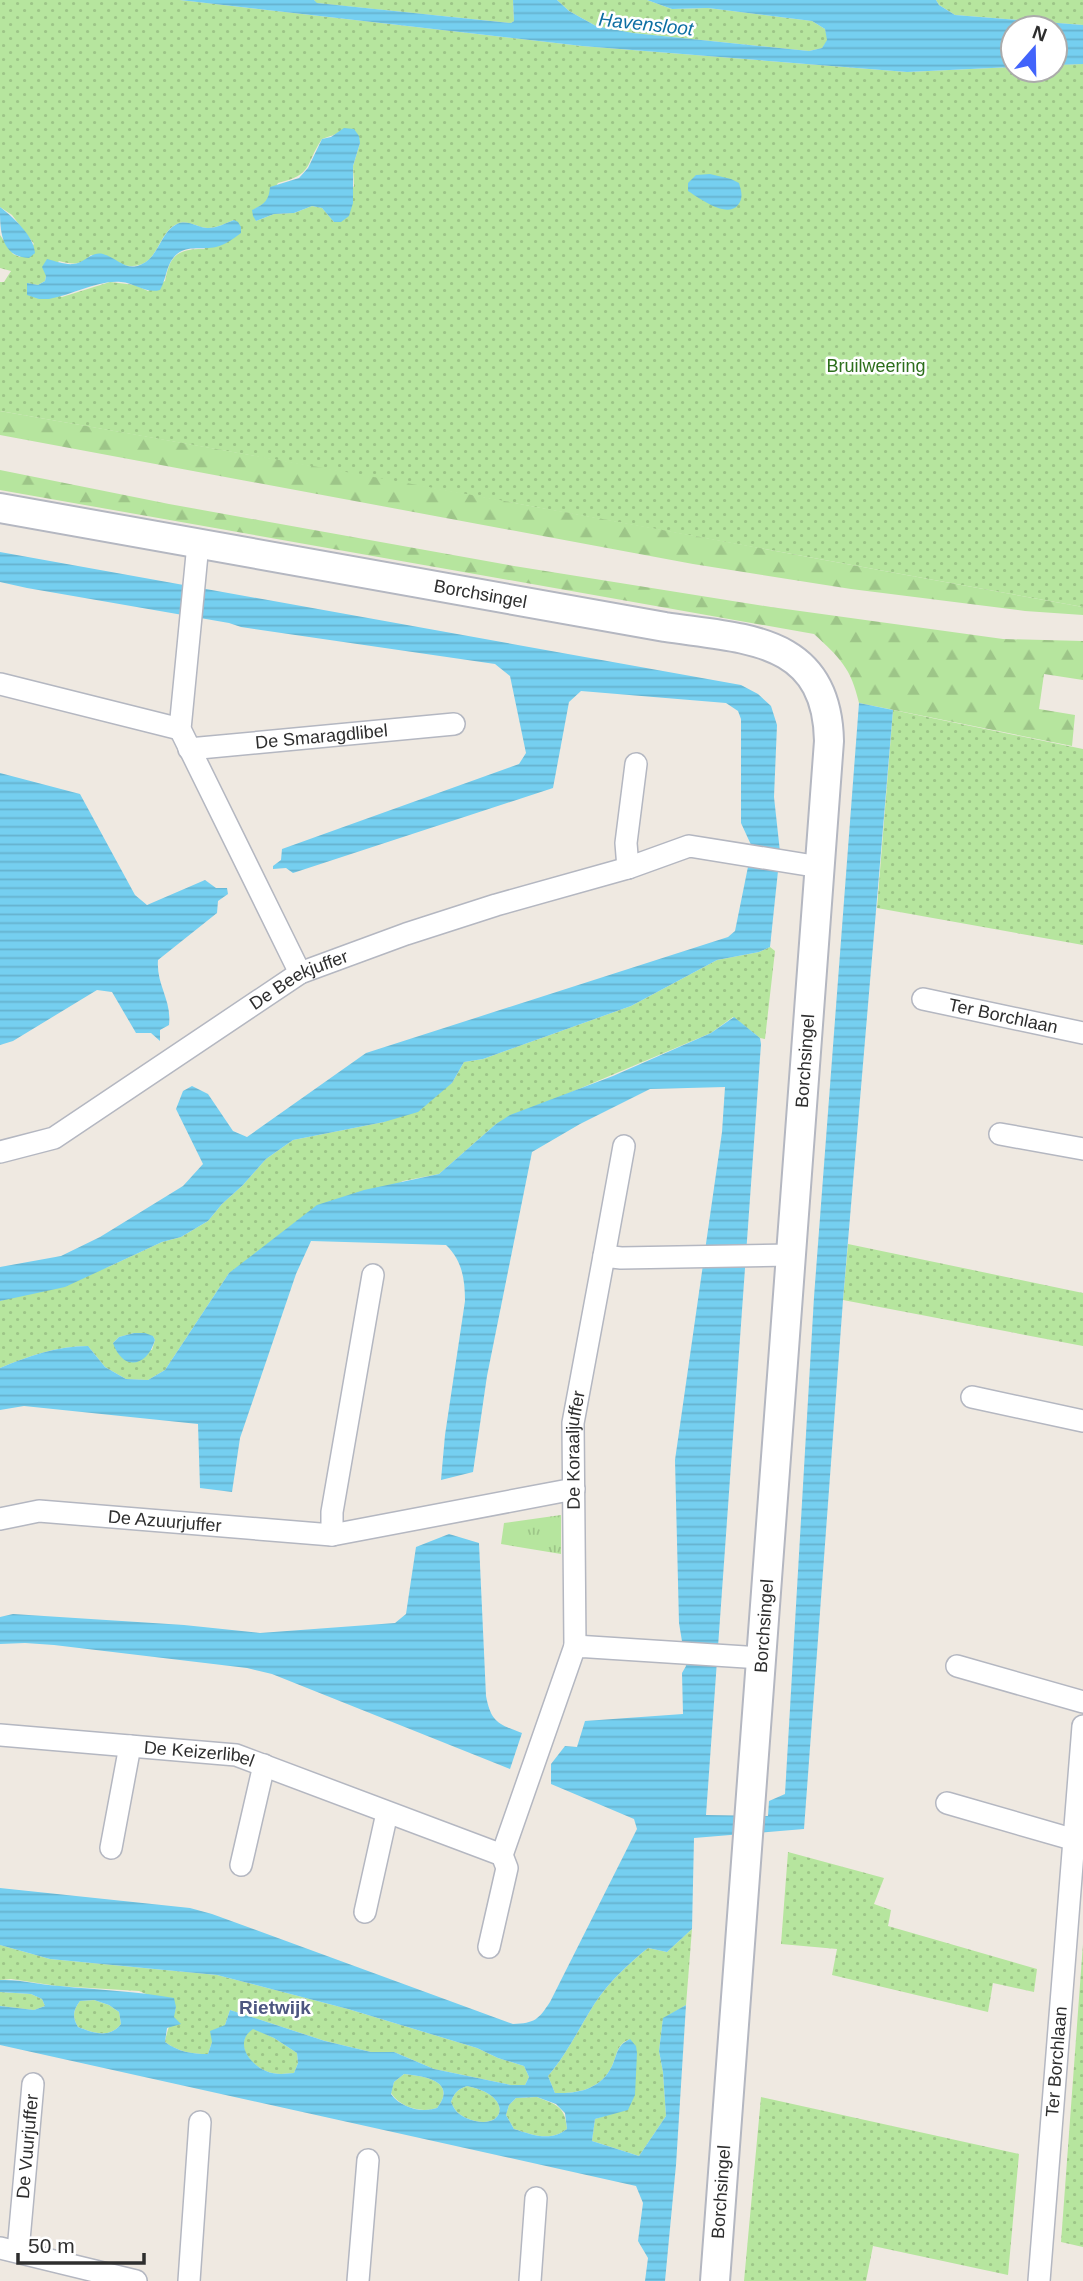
<svg xmlns="http://www.w3.org/2000/svg" width="1083" height="2281" viewBox="0 0 1083 2281" font-family="Helvetica,sans-serif">
	<style>
		.grass { fill: url(#grass-dots); fill-rule: evenodd }
		.forest { fill: url(#forest-firs) }
		.park { fill: url(#park-tufts) }
		.water { fill: url(#water-rules); fill-rule: evenodd }
		.lines { fill: none; stroke-linecap: round; stroke-linejoin: round }
		.street-casing { stroke: #b4b7c1; stroke-width: 24 }
		.secondary-casing { stroke: #b4b7c1; stroke-width: 32 }
		.street { stroke: #fff; stroke-width: 21 }
		.secondary { stroke: #fff; stroke-width: 28 }
		.labels { text-anchor: middle; dominant-baseline: central; stroke-width: 5; stroke-linejoin: round; paint-order: stroke }
		.park-label { font-size: 18px; fill: #2c6e1b; stroke: #fff }
		.street-label { font-size: 18px; fill: #2e2e2e; stroke: #fff }
		.water-label { font-size: 19px; font-style: italic; fill: #0d6fa3; stroke: #fff }
		.neighbourhood-label { font-size: 19px; font-weight: bold; fill: #4d5680; stroke: #fff }
	</style>
	<defs>
		<pattern id="grass-dots" width="8" height="8" patternUnits="userSpaceOnUse" patternTransform="scale(1.75)"><rect width="8" height="8" fill="#b6e59e"/><path d="M2 2h.1M6 6h.1" fill="none" stroke="#9dc588" stroke-width="1.8" stroke-linecap="round"/></pattern>
		<pattern id="forest-firs" width="22" height="20" patternUnits="userSpaceOnUse" patternTransform="scale(1.75)"><rect width="22" height="20" fill="#b6e59e"/><path d="M5 1l3.5 6h-7zM16 11l3.5 6h-7z" fill="#9dc588"/></pattern>
		<pattern id="park-tufts" width="24" height="20" patternUnits="userSpaceOnUse" patternTransform="scale(1.75)"><rect width="24" height="20" fill="#b6e59e"/><path d="M3 7l-1-3M5 7V3M7 7l1-3M15 17l-1-3M17 17v-4M19 17l1-3" fill="none" stroke="#9dc588"/></pattern>
		<pattern id="water-rules" width="6" height="5" patternUnits="userSpaceOnUse" patternTransform="scale(1.75)"><rect width="6" height="5" fill="#75cff0"/><path d="M0 2.5h6" fill="none" stroke="#66b2ce"/></pattern>
	</defs>
	<rect width="100%" height="100%" fill="#efe9e1"/>
	<path class="grass" d="M0 0H180L582 46 907 72 1013 67V70H1055V65L1083 64V607C722 542 362 474 0 411V282H4L11 271 0 268V235L13 254 20 257 34 244 12 215 0 207ZM339 133 360 143 353 166 354 186 334 222 322 208 312 206 294 213 274 214 256 221 253 210 265 203 278 183C314 174 304 166 322 139ZM234 220 204 249C177 249 170 255 165 281L148 291 135 285 110 282 62 297 27 283 38 285 45 281 46 276 59 261C73 265 81 265 91 255 96 255 102 255 107 257 116 259 122 267 132 266 159 266 157 233 177 224 188 219 198 228 208 228 217 228 226 223 234 220Z
		M314 0H513L514 21 511 23 316 3Z
		M557 0H647L672 9 708 8 812 21 825 29 828 40 822 48 809 51 633 33 596 26 569 11Z
		M936 0H1083V25L955 15 939 5Z
		M893 710 1083 749V945L877 908Z
		M770 947 775 951 765 1039 760 1038 733 1017 711 1033 496 1124 439 1174 403 1181 229 1273 165 1370 148 1380 126 1379 105 1367 88 1346C57 1346 29 1356 0 1368V1301L108 1267 162 1242 181 1237 208 1221 222 1204 243 1185 266 1159 293 1140 384 1122 452 1083 464 1062 483 1059 631 1006 717 960 759 952ZM134 1333 153 1336 155 1340 152 1350 113 1343 119 1337Z
		M848 1244 1083 1293V1346L843 1300Z
		M788 1852 884 1878 874 1904 891 1910 888 1926 1037 1969 1034 1992 993 1983 988 2012 832 1975 837 1949 781 1944Z
		M692 1929 686 2005 663 2019 659 2051 663 2072 666 2116 639 2156 592 2141 595 2119 610 2114 630 2039C616 2045 618 2053 612 2066 601 2089 578 2094 555 2093L548 2076C567 2054 579 2028 595 2003 609 1982 628 1964 648 1948L667 1952Z
		M1083 1944V2247L1061 2242Z
		M0 1945 50 1959 217 1975 348 2009 477 2048 498 2058 524 2066 529 2077 525 2085H511L434 2069 394 2052H371L325 2041 230 2010 225 2025 212 2042 208 2054C191 2054 179 2052 165 2042 167 2028 173 2020 176 2007L139 1991 57 1986 11 1979 0 1980Z
		M0 1992 31 1994 42 1999 45 2006 34 2010 0 2006Z
		M94 2000 109 2005 119 2012 121 2024C109 2039 94 2033 78 2027 72 2017 73 2010 80 2001Z
		M253 2028 274 2038 297 2053 298 2063 294 2073C284 2074 275 2075 266 2071 247 2063 234 2042 253 2028Z
		M404 2074C424 2076 458 2081 437 2108 421 2113 401 2108 391 2093L394 2082Z
		M467 2086C517 2096 504 2134 466 2118 458 2114 455 2111 451 2102 454 2093 458 2089 467 2086Z
		M537 2097C557 2105 565 2106 567 2129 550 2142 533 2135 514 2129L506 2115 509 2105 516 2098Z
		M761 2097 1019 2154 1008 2275 873 2246 866 2281H744Z"/>
	<path class="forest" d="M0 411C362 473 722 542 1083 607V615L1025 611 851 589 693 564 0 435Z
		M0 470 169 504 514 566 771 607 1003 639 1083 641V680L1044 674 1039 709 1075 715 1072 746 859 703C851 668 840 658 814 634L0 490Z"/>
	<path class="park" d="M561 1515V1554L501 1544 504 1523Z"/>
	<path class="water" d="M180 0H314L317 3 511 23 514 21 513 0H557L569 11 596 26 633 33 809 51 822 48 827 40 825 29 812 21 708 8 672 9 647 0H936L939 5 955 15 1083 25V64L1055 65V28H1013V67L907 72 582 46Z
		M344 128 354 129 359 136 360 143 353 166V203L349 216 341 222H334L322 208 312 206 294 213 274 214 256 221 253 216 252 210C264 204 269 201 270 187L299 178 308 168 322 139 331 137Z
		M710 174 731 179 739 183C741 191 744 197 738 205 727 219 699 198 688 191V183L696 175Z
		M0 207C13 217 34 236 35 253L29 258C0 257 0 229 0 207Z
		M234 220 238 222 241 227V233C233 239 225 245 216 247 203 250 188 245 177 254 166 263 167 278 160 290 146 294 135 283 121 282 97 280 73 295 49 299H39L27 295V283L38 285 45 281 46 276 42 267 47 259C55 261 66 265 73 264 85 263 91 251 103 254 120 259 128 275 147 261 160 251 162 231 177 224 188 219 198 228 208 228 217 228 226 223 234 220Z
		M0 552 741 685 758 694 771 706 777 725 774 797 780 852 770 947 759 952 717 960 631 1006 483 1059 464 1062 452 1083 418 1112 384 1122 293 1140 266 1159 243 1185 222 1204 208 1221 181 1237 162 1242 65 1287 0 1301V1267L61 1256 100 1237 183 1186 203 1164 176 1109 183 1091 192 1086 208 1094 233 1131 247 1137 366 1053 728 937 735 931 752 847 741 823V719L738 711 726 703 581 691 569 702 553 788 293 873 286 868 273 869V866L281 860 282 849 519 764 526 753 510 676 495 664 241 627 229 623 27 588 0 582Z
		M859 703 893 710 843 1300 804 1829 694 1838 692 1929 667 1952 648 1948C628 1964 609 1982 595 2003 579 2028 567 2054 548 2076L555 2093C578 2094 601 2089 612 2066 618 2053 616 2046 630 2039L636 2046 637 2053 635 2095 628 2110 595 2119 592 2141 639 2156 666 2116 663 2072 659 2051 663 2018 686 2005 676 2165 665 2281H645L648 2258 638 2241 643 2203 636 2186 0 2045V2006L34 2010 45 2006 42 1999 31 1994 0 1992V1980C20 1979 40 1985 60 1986 98 1990 136 1991 174 1998L176 2007 174 2017 181 2024 167 2028 165 2042C179 2052 191 2054 208 2054L212 2042 210 2031 225 2025 230 2010 325 2041 371 2052H394L434 2069 511 2085H525L529 2077 524 2066 498 2058 477 2048 348 2009 217 1975 50 1959 0 1945V1888L190 1908 212 1914 513 2024C535 2023 538 2020 550 2002L637 1829 634 1819 551 1784V1764L565 1746 577 1747 585 1721 683 1714 682 1673 686 1666 679 1623 675 1460 722 1132 725 1087 650 1089 580 1124 532 1152 487 1376 473 1472 441 1480 445 1435 465 1301C465 1279 462 1260 446 1245L311 1241 296 1274 240 1438 232 1492 200 1488 198 1424 24 1406 0 1410V1368C29 1356 57 1346 88 1346L105 1367 126 1379 148 1380 165 1370 229 1273 317 1205 364 1190 439 1174 496 1124 510 1115 613 1076 711 1033 734 1017 760 1038 761 1044 706 1815 768 1816 769 1801 785 1794 814 1297ZM94 2000 109 2005 119 2012 121 2024C109 2039 94 2033 78 2027 72 2017 73 2010 80 2001ZM253 2029 274 2038 297 2053 298 2063 294 2073C284 2074 275 2075 266 2071 248 2063 234 2042 253 2029ZM404 2074C424 2076 458 2081 437 2108 421 2113 401 2108 391 2094L394 2082ZM467 2086C517 2096 504 2134 466 2118 458 2114 455 2111 451 2102 454 2093 458 2089 467 2086ZM537 2097 556 2104 565 2113 567 2129C550 2142 533 2135 514 2129L506 2115 509 2105 516 2098Z
		M0 773 80 794 135 895 147 905 205 880 216 888H227L228 894 218 901 217 913 158 960C156 985 172 1000 169 1025L160 1030V1041L151 1033H136L112 992 97 990 13 1041 0 1045Z
		M134 1333H145L153 1336 155 1340C147 1367 123 1372 113 1343L119 1337Z
		M449 1534 479 1543 486 1696C491 1722 498 1724 522 1733L510 1769 272 1674 247 1668 54 1645 25 1643 0 1644V1617L13 1614 184 1625 260 1633 395 1623 406 1614 416 1547Z"/>
	<g class="lines">
		<defs>
			<g id="street">
				<path d="M198 544 180 729 300 973"/>
				<path d="M0 684 180 729"/>
				<path id="s1" d="M189 749 454 724"/>
				<path d="M628 868 626 843 636 764"/>
				<path id="s2" d="M923 999 1083 1033"/>
				<path d="M1000 1134 1083 1149"/>
				<path id="s3" d="M0 1152 54 1138 300 973 406 934 496 905 628 868 689 846 820 867"/>
				<path d="M604 1256 624 1146"/>
				<path d="M972 1397 1083 1421"/>
				<path id="s4" d="M0 1519 39 1511 332 1535 574 1489"/>
				<path d="M332 1535V1512L373 1275"/>
				<path id="s5" d="M575 1646 573 1423 604 1256 621 1258 791 1255"/>
				<path d="M957 1666 1083 1702"/>
				<path id="s6" d="M0 1735 236 1755 502 1855 575 1646 761 1658"/>
				<path d="M947 1803 1075 1840"/>
				<path d="M111 1848 130 1746"/>
				<path d="M241 1865 264 1765"/>
				<path d="M365 1912 387 1813"/>
				<path d="M489 1947 507 1868 502 1855"/>
				<path d="M0 2248 136 2281"/>
				<path id="s7" d="M18 2251 33 2084"/>
				<path d="M189 2281 200 2122"/>
				<path d="M358 2281 368 2160"/>
				<path d="M530 2281 536 2198"/>
				<path id="s8" d="M1039 2281 1083 1726"/>
			</g>
			<g id="secondary">
				<path id="s9" d="M0 508 665 627C745 639 827 637 829 741L715 2281"/>
			</g>
		</defs>
		<use href="#street" class="street-casing"/>
		<use href="#secondary" class="secondary-casing"/>
		<use href="#street" class="street"/>
		<use href="#secondary" class="secondary"/>
	</g>
	<g class="labels">
		<g class="park-label">
			<text x="876" y="366">Bruilweering</text>
		</g>
		<g class="street-label">
			<text stroke="none"><textPath href="#s9" startOffset="488">Borchsingel</textPath></text>
			<text stroke="none"><textPath href="#s1" startOffset="133">De Smaragdlibel</textPath></text>
			<text stroke="none"><textPath href="#s3" startOffset="348">De Beekjuffer</textPath></text>
			<text stroke="none"><textPath href="#s2" startOffset="82">Ter Borchlaan</textPath></text>
			<text transform="translate(805 1061) rotate(-86)">Borchsingel</text>
			<text stroke="none"><textPath href="#s5" startOffset="196">De Koraaljuffer</textPath></text>
			<text stroke="none"><textPath href="#s4" startOffset="166">De Azuurjuffer</textPath></text>
			<text transform="translate(764 1626) rotate(-86)">Borchsingel</text>
			<text stroke="none"><textPath href="#s6" startOffset="200">De Keizerlibel</textPath></text>
			<text stroke="none"><textPath href="#s8" startOffset="220">Ter Borchlaan</textPath></text>
			<text stroke="none"><textPath href="#s7" startOffset="105">De Vuurjuffer</textPath></text>
			<text transform="translate(721 2192) rotate(-86)">Borchsingel</text>
		</g>
		<g class="water-label">
			<text transform="translate(646 24) rotate(6)">Havensloot</text>
		</g>
		<g class="neighbourhood-label">
			<text x="275" y="2007">Rietwijk</text>
		</g>
	</g>
	<g transform="translate(1034 49) rotate(20)"><circle r="33" fill="#ffffff" stroke="#ababab" stroke-width="2"/>
	<path d="M0-5L12 26L0 18L-12 26Z" fill="#4264fb"/>
	<text y="-10" font-size="19" font-weight="bold" text-anchor="middle" fill="#2e2e2e">N</text>
	</g>
	<path d="M18 2253v10h126v-10" fill="none" stroke="#2e2e2e" stroke-width="3.5"/>
	<text x="28" y="2253" font-size="21" fill="#2e2e2e" stroke="#ffffff" stroke-width="5" paint-order="stroke">50 m</text>
</svg>
